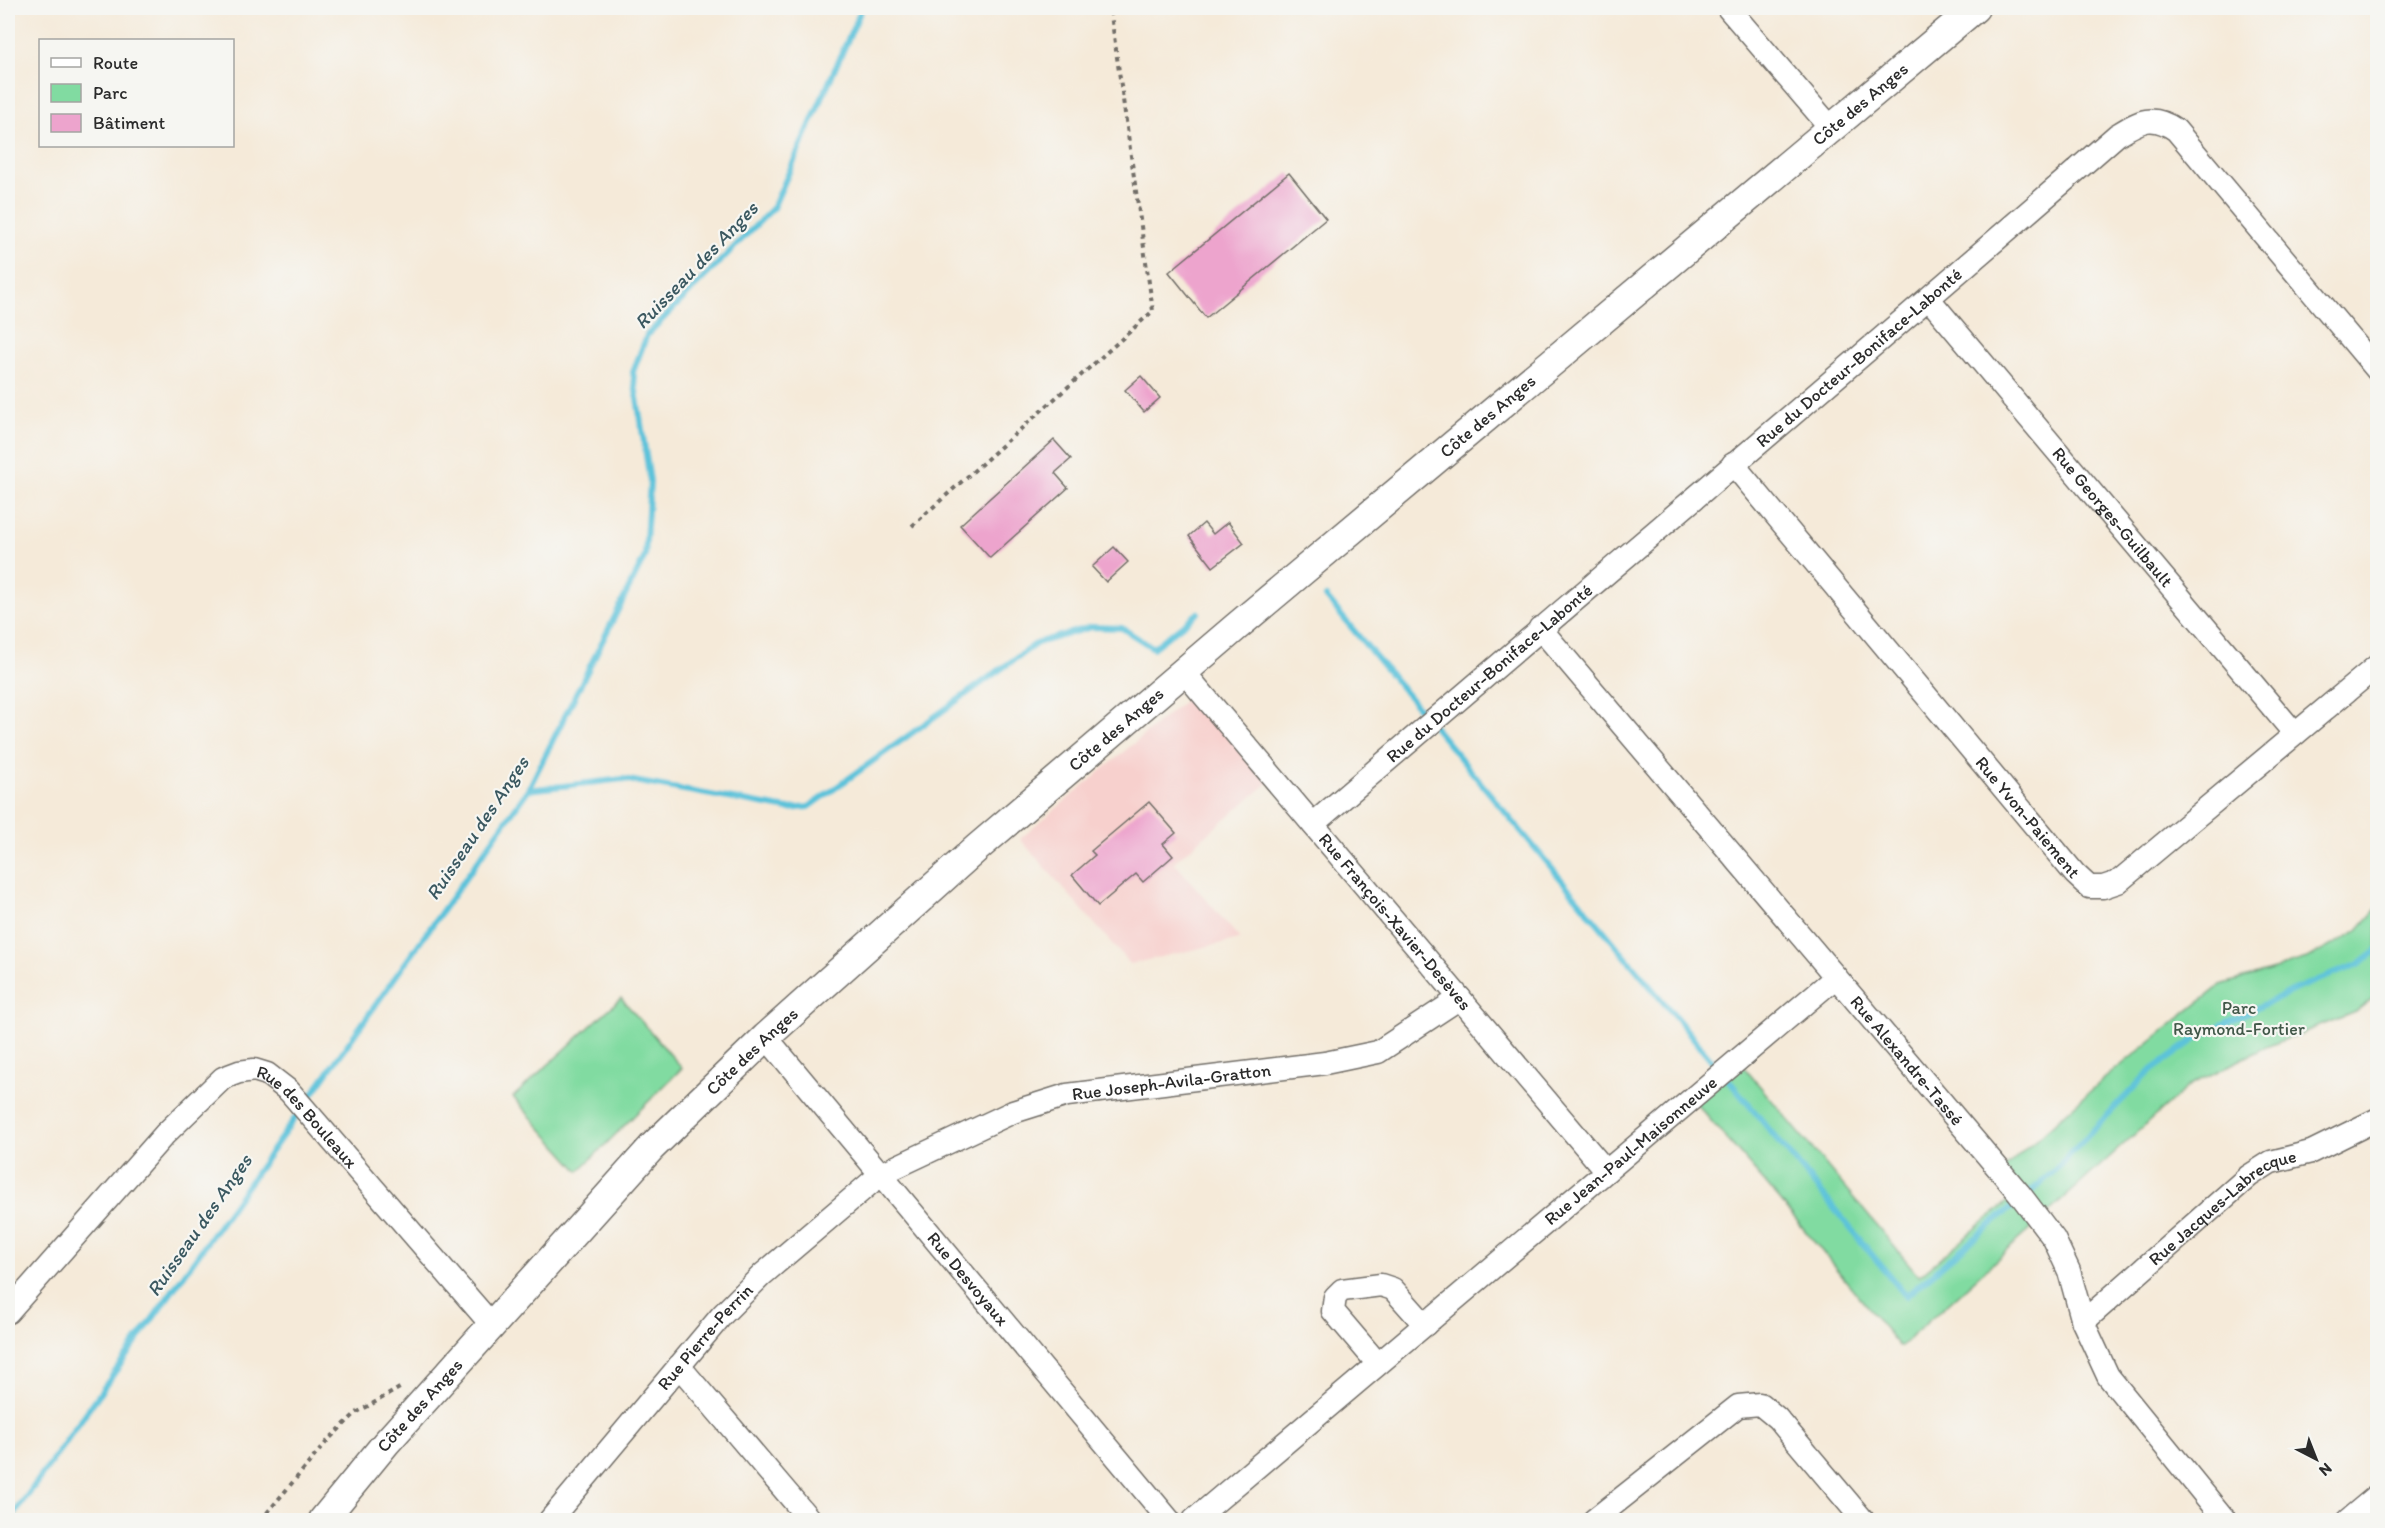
<svg xmlns="http://www.w3.org/2000/svg" width="2385" height="1528" viewBox="0 0 2385 1528" font-family="Itim,sans-serif">
	<style>
		.built { fill: #f7d0cd }
		.green { fill: #81dba1; stroke: #568366; stroke-width: 1.5 }
		.lines { fill: none; stroke-linecap: round; stroke-linejoin: round }
		.stream { stroke: #5cc2da; stroke-width: 6 }
		.building { fill: #eda4cd }
		.minor-casing { stroke: #726e68; stroke-width: 25 }
		.tertiary-casing { stroke: #726e68; stroke-width: 31 }
		.path { stroke: #726e68; stroke-width: 4; stroke-dasharray: 4.5 4.5; stroke-linecap: butt }
		.minor { stroke: #fff; stroke-width: 22 }
		.tertiary { stroke: #fff; stroke-width: 28 }
		.labels { text-anchor: middle; dominant-baseline: central; stroke-width: 4.5; stroke-linejoin: round; paint-order: stroke }
		.street-label { font-size: 18px; fill: #2b2b2b; stroke: #f6f6f2 }
		.park-label { font-size: 18px; fill: #405748; stroke: #f6f6f2 }
		.water-label { font-size: 20px; font-style: italic; fill: #3a5860; stroke: #f6f6f2 }
	</style>
	<rect width="100%" height="100%" fill="#f6f6f2"/>
	<filter id="ink" filterUnits="userSpaceOnUse"><feTurbulence type="fractalNoise" baseFrequency=".0167" numOctaves="2"/><feDisplacementMap in="SourceGraphic" scale="12" xChannelSelector="R" yChannelSelector="G"/><feConvolveMatrix kernelMatrix="1 2 1 2 8 2 1 2 1" color-interpolation-filters="sRGB"/></filter>
	<filter id="wash" filterUnits="userSpaceOnUse"><feTurbulence type="fractalNoise" baseFrequency=".008" numOctaves="4" result="noise"/><feDisplacementMap in="SourceGraphic" scale="24" xChannelSelector="R" yChannelSelector="G"/><feGaussianBlur stdDeviation="1.35" result="paint"/><feColorMatrix in="noise" values="0 0 0 0 0 0 0 0 0 0 0 0 0 0 0 0 0 1.4 0 .05"/><feComposite in="paint" operator="in"/></filter>
	<g filter="url(#wash)">
		<rect width="100%" height="100%" fill="#f5ead9"/>
		<path class="built" d="M1195 692 1274 778 1174 862 1240 939 1130 964 1020 839Z"/>
		<path class="green" d="M2377 908V995L2355 1012 2266 1047 2188 1086 1900 1347 1780 1200 1692 1099 1738 1060 1919 1276 2018 1193 2001 1171 2105 1078 2221 985 2307 959 2357 931Z
			M621 998 682 1068 579 1171 513 1097Z"/>
		<g class="lines">
			<path class="stream" d="M1326 597 1719 1069
				M528 790 623 779 788 809 809 807 1037 643 1091 627 1122 628 1153 648 1198 613
				M1726 1077 1906 1296 2019 1201
				M306 1103 528 790 645 556 650 481 633 372 647 335 773 208 862 8
				M2027 1195 2052 1173 2148 1073 2201 1035 2298 988 2359 964 2378 949
				M10 1520 300 1111"/>
		</g>
		<g id="blocks">
			<path class="building" d="M1289 173 1326 219 1206 318 1169 272Z
				M1141 376 1160 398 1144 412 1125 390Z
				M1054 440 1071 459 1055 473 1068 488 990 558 960 525Z
				M1228 522 1244 543 1213 567 1189 536 1204 523 1213 534Z
				M1114 547 1128 562 1106 582 1092 567Z
				M1149 802 1176 833 1163 844 1173 856 1143 882 1136 874 1098 906 1072 875 1095 855 1091 851Z"/>
		</g>
	</g>
	<g filter="url(#ink)">
		<use href="#blocks" fill-opacity="0" stroke="#726e68" stroke-width="1.5"/>
		<g class="lines">
			<defs>
				<g id="minor">
					<path d="M1728 8 1831 128"/>
					<path id="s1" d="M1929 299 2295 734"/>
					<path id="s2" d="M1733 464 2075 874 2089 887H2103L2118 882 2378 665"/>
					<path id="s3" d="M1540 628 2019 1193 2054 1239 2069 1271 2083 1322 2108 1376 2225 1520"/>
					<path id="s4" d="M1184 672 1606 1171"/>
					<path id="s5" d="M1313 824C1581 594 1851 367 2117 135 2140 121 2152 113 2176 130L2378 371"/>
					<path id="s6" d="M766 1037 1169 1520"/>
					<path id="s7" d="M8 1312 165 1134 223 1078 239 1072 254 1070 267 1074 289 1091 491 1324"/>
					<path id="s8" d="M2083 1322 2249 1176 2271 1162 2311 1152 2378 1119"/>
					<path d="M1378 1364 1333 1311 1335 1297 1342 1290 1381 1285 1393 1289 1425 1325"/>
					<path d="M679 1366 810 1520"/>
					<path id="s9" d="M550 1520 722 1315 762 1275 881 1174 1013 1112 1067 1095 1325 1063 1378 1052 1460 998"/>
					<path id="s10" d="M1194 1520 1836 977"/>
					<path d="M1594 1520 1738 1406 1760 1404 1777 1418 1863 1520"/>
					<path d="M2348 1520 2378 1495"/>
				</g>
				<g id="tertiary">
					<path id="s11" d="M323 1520 386 1443 652 1147 766 1037 977 848 1236 627 1975 8"/>
				</g>
			</defs>
			<use href="#minor" class="minor-casing"/>
			<use href="#tertiary" class="tertiary-casing"/>
			<path class="path" d="M912 526 1153 311 1110 8
				M261 1520 329 1439 356 1413 403 1386"/>
			<use href="#minor" class="minor"/>
			<use href="#tertiary" class="tertiary"/>
		</g>
	</g>
	<g class="labels">
		<g class="street-label">
			<text stroke="none"><textPath href="#s11" startOffset="2094">Côte des Anges</textPath></text>
			<text stroke="none"><textPath href="#s5" startOffset="718">Rue du Docteur-Boniface-Labonté</textPath></text>
			<text stroke="none"><textPath href="#s11" startOffset="1608">Côte des Anges</textPath></text>
			<text stroke="none"><textPath href="#s1" startOffset="285">Rue Georges-Guilbault</textPath></text>
			<text stroke="none"><textPath href="#s5" startOffset="232">Rue du Docteur-Boniface-Labonté</textPath></text>
			<text stroke="none"><textPath href="#s11" startOffset="1122">Côte des Anges</textPath></text>
			<text stroke="none"><textPath href="#s2" startOffset="460">Rue Yvon-Paiement</textPath></text>
			<text stroke="none"><textPath href="#s4" startOffset="327">Rue François-Xavier-Desèves</textPath></text>
			<text stroke="none"><textPath href="#s11" startOffset="636">Côte des Anges</textPath></text>
			<text stroke="none"><textPath href="#s3" startOffset="567">Rue Alexandre-Tassé</textPath></text>
			<text stroke="none"><textPath href="#s9" startOffset="788">Rue Joseph-Avila-Gratton</textPath></text>
			<text stroke="none"><textPath href="#s7" startOffset="422">Rue des Bouleaux</textPath></text>
			<text stroke="none"><textPath href="#s10" startOffset="572">Rue Jean-Paul-Maisonneuve</textPath></text>
			<text stroke="none"><textPath href="#s8" startOffset="182">Rue Jacques-Labrecque</textPath></text>
			<text stroke="none"><textPath href="#s6" startOffset="315">Rue Desvoyaux</textPath></text>
			<text stroke="none"><textPath href="#s9" startOffset="240">Rue Pierre-Perrin</textPath></text>
			<text stroke="none"><textPath href="#s11" startOffset="150">Côte des Anges</textPath></text>
		</g>
		<g class="park-label">
			<text x="2239" y="1008">Parc<tspan x="2239" dy="21">Raymond-Fortier</tspan></text>
		</g>
		<g class="water-label">
			<text transform="translate(696 265) rotate(-46)">Ruisseau des Anges</text>
			<text transform="translate(477 828) rotate(-56)">Ruisseau des Anges</text>
			<text transform="translate(199 1225) rotate(-55)">Ruisseau des Anges</text>
		</g>
	</g>
	<rect width="2385" height="1528" fill="none" stroke="#f6f6f2" stroke-width="30"/>
	<rect x="39" y="39" width="195" height="108" fill="#f6f6f2" stroke="#a5a5a2" stroke-width="1.5"/>
	<rect x="51" y="58" width="30" height="9" fill="#ffffff" stroke="#a5a5a2" stroke-width="1.5"/>
	<text x="93" y="69" font-size="18" fill="#2b2b2b">Route</text>
	<rect x="51" y="84" width="30" height="18" fill="#81dba1" stroke="#a5a5a2" stroke-width="1.5"/>
	<text x="93" y="99" font-size="18" fill="#2b2b2b">Parc</text>
	<rect x="51" y="114" width="30" height="18" fill="#eda4cd" stroke="#a5a5a2" stroke-width="1.5"/>
	<text x="93" y="129" font-size="18" fill="#2b2b2b">Bâtiment</text>
	<g transform="translate(2316 1459) rotate(138)" stroke="#f6f6f2" stroke-width="4.5" paint-order="stroke">
	<path d="M0-4.5L10 22L0 15L-10 22Z" fill="#2b2b2b"/>
	<text y="-9" font-size="16" font-weight="bold" text-anchor="middle" fill="#2b2b2b">N</text>
	</g>
</svg>
